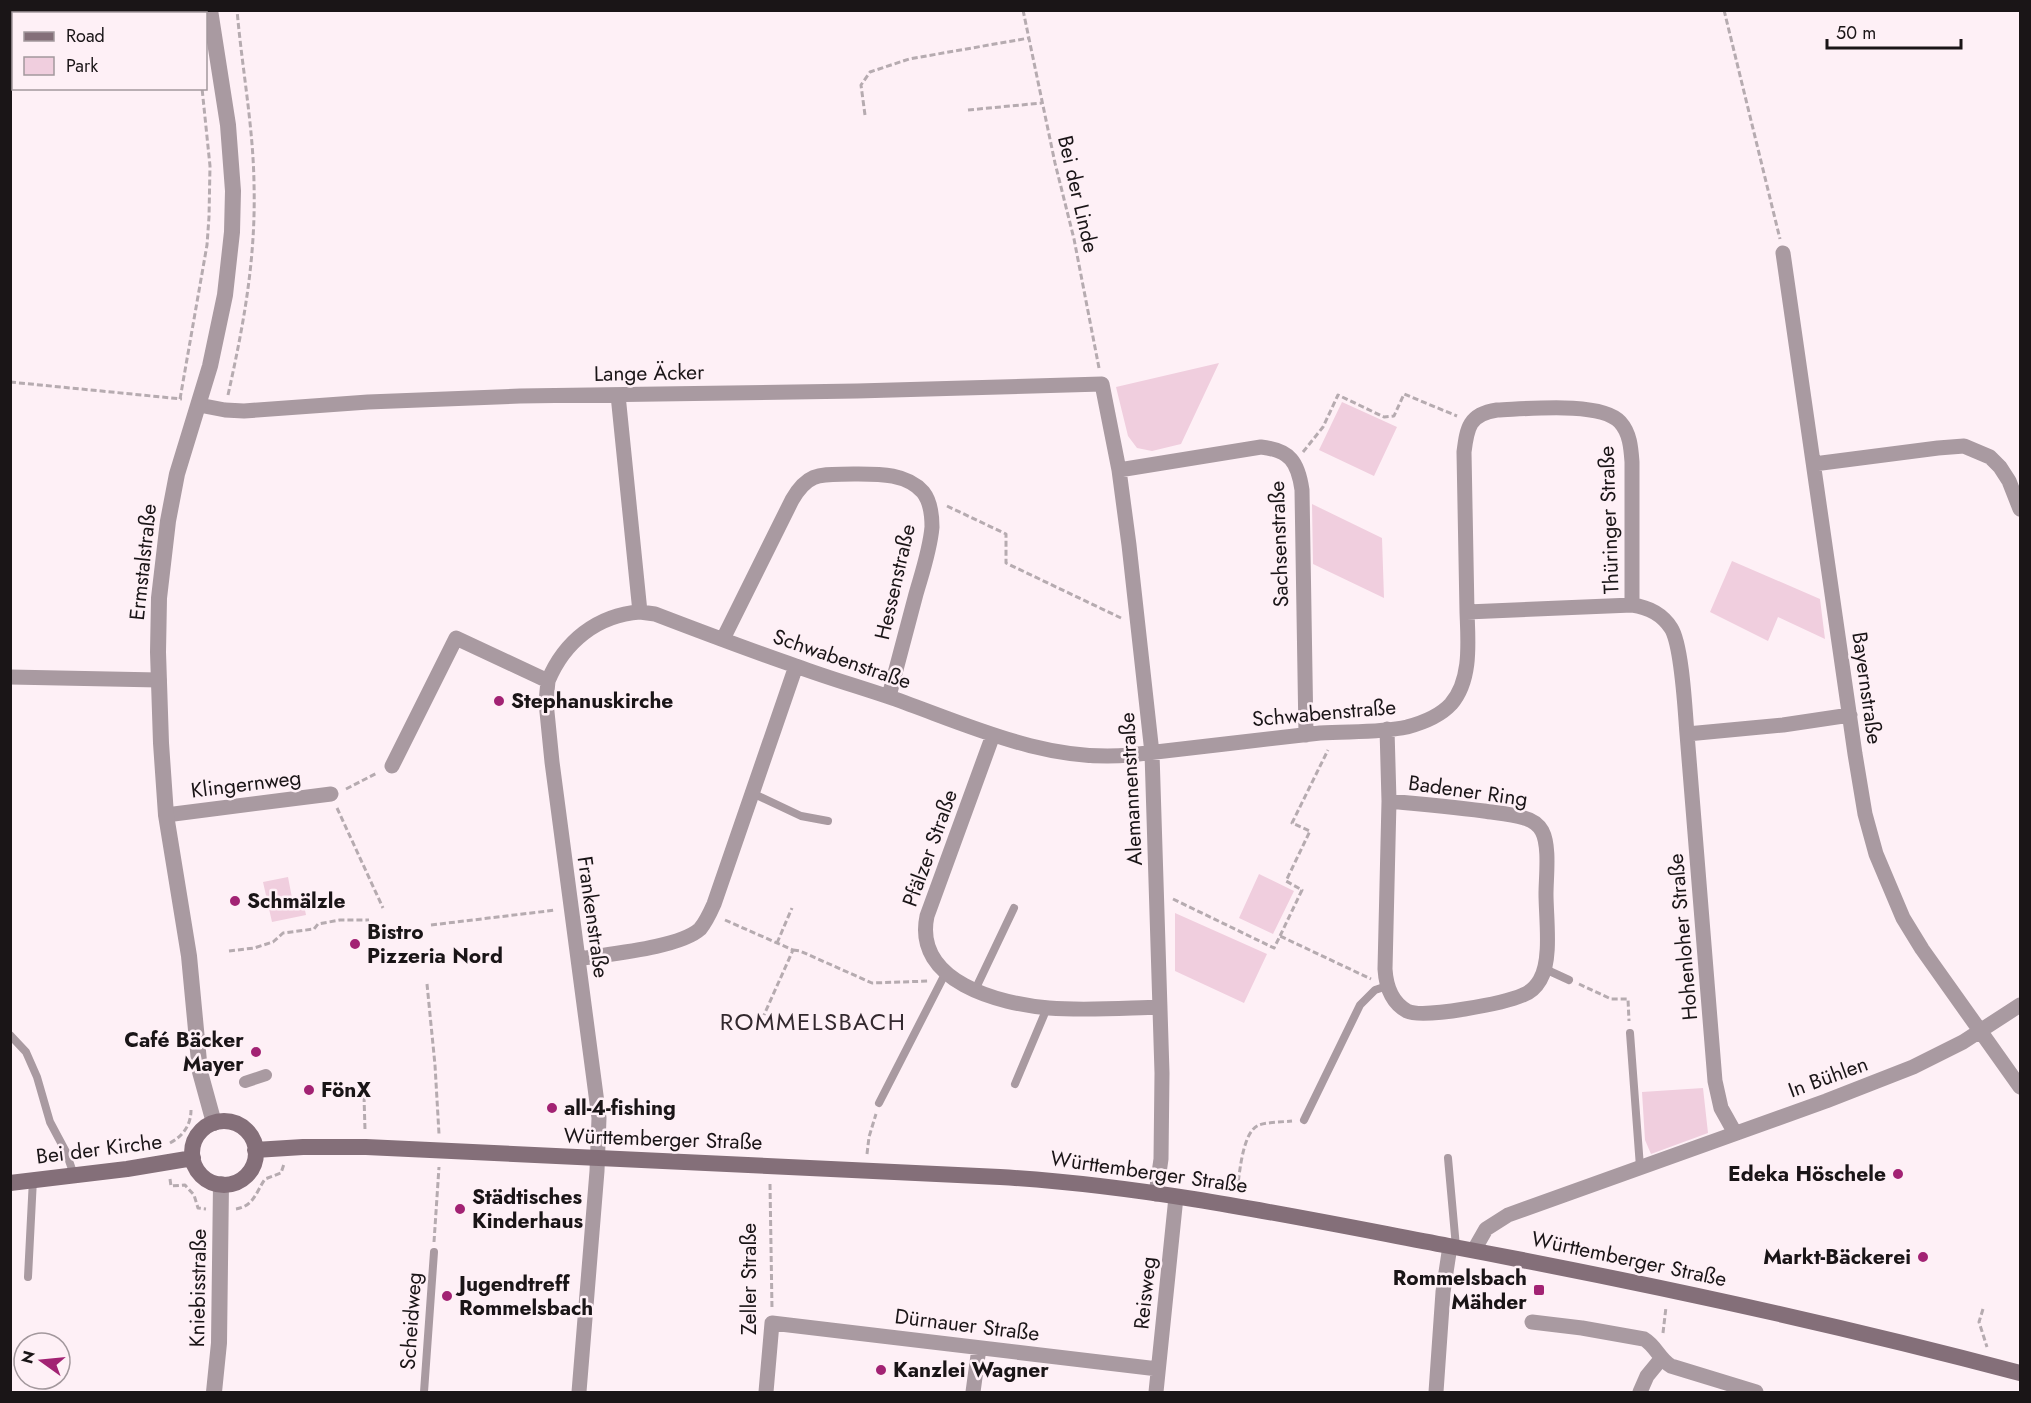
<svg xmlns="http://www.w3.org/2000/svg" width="2031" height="1403" viewBox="0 0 2031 1403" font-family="Jost,sans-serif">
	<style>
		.green { fill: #f0cede }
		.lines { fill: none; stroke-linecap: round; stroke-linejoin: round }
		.path { stroke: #b6abb0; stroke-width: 3; stroke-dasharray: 6 3; stroke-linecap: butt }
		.service { stroke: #a99aa1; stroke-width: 8 }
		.pedestrian { stroke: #a99aa1; stroke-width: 12 }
		.minor { stroke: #a99aa1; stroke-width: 15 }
		.tertiary { stroke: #a99aa1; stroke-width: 16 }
		.secondary { stroke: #846f79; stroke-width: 16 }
		.poi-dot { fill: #a22273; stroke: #fef0f6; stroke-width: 2 }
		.labels { text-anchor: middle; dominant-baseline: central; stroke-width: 5; stroke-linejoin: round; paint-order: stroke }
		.street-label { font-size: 21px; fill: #1a1517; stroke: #fef0f6 }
		.poi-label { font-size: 21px; font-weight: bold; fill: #1a1517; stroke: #fef0f6; text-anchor: start }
		.quarter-label { font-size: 24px; letter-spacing: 1.5px; fill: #33292e; stroke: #fef0f6 }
	</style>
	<rect width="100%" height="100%" fill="#fef0f6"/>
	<path class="green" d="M1219 363 1181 444 1152 451 1137 448 1128 436 1116 387Z
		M1342 402 1397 427 1374 476 1319 450Z
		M1312 504 1382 538 1384 598 1313 564Z
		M1732 561 1820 599 1825 639 1778 617 1768 641 1710 612Z
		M1259 874 1294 891 1273 934 1239 918Z
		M288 877 292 898 302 896 306 915 272 922 263 882Z
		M1175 913 1267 954 1244 1003 1175 971Z
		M1703 1088 1708 1133 1651 1154 1645 1140 1642 1092Z"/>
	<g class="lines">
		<path class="path" d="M189 10 190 14
			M1023 10 1055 163 1074 239 1099 368
			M1724 10 1780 239
			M968 110 1042 103
			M865 115 861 85 870 72 909 59 1029 38
			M10 382 182 399
			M228 395C244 323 256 258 254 183 253 125 242 68 237 10
			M180 399 207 245 209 217 210 166 202 88
			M1303 452 1323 427 1338 395 1384 417 1394 416 1404 394 1457 416
			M947 506 1006 534V563L1121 618
			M346 789 377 773
			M337 808 383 908
			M1173 899 1274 948 1280 936 1371 979
			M725 920 793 950 764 1015
			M431 925 556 910
			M1280 936 1302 890 1286 881 1310 831 1292 823 1328 750
			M777 943 792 908
			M793 950 800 951 872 983 929 981
			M229 951 254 948 273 942 283 933 314 929 318 924 340 920H369
			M427 984 435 1065 439 1134
			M1579 984 1611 999H1628L1629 1021
			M364 1096 365 1130
			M170 1143C183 1136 191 1125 191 1110
			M867 1154 869 1137 876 1114
			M170 1179 171 1186 185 1185 194 1195 198 1208 206 1209
			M770 1184 772 1309
			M1237 1190C1240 1173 1242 1132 1259 1125 1268 1122 1282 1122 1292 1121
			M236 1209C254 1206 256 1192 265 1179L281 1173 284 1164
			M434 1242 439 1167
			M1983 1309 1979 1322 1987 1347
			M1663 1333 1666 1307"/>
		<path class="service" d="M752 793 801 816 828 821
			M1545 969 1569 980
			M975 990 1014 908
			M1630 1033 1640 1167
			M10 1035 26 1052 37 1077 50 1122 66 1152 74 1175
			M1015 1084 1047 1008
			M879 1103 945 974
			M1304 1120 1360 1005 1375 990 1387 986
			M1448 1158 1456 1247
			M28 1277 33 1179
			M424 1392 434 1252"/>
		<path class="pedestrian" d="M245 1082 266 1075"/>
		<path class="minor" d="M1783 253 1855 754 1865 814 1876 854 1903 918 1922 949 2020 1087
			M199 405 225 410 244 411 368 402 520 396 857 391 1102 384 1119 470 1129 545 1152 753 1162 1073 1161 1159 1156 1194
			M1814 464 1938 448 1964 446 1990 457 2000 467 2009 481 2020 509
			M1119 470 1261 447C1290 450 1298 462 1302 490L1306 735
			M640 612 655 614C702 632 749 650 796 666 828 678 860 687 892 698 969 725 1046 763 1130 755 1193 748 1257 740 1320 733 1349 731 1379 733 1407 727 1422 723 1440 716 1451 704 1472 680 1468 641 1467 612L1632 605C1647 607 1662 614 1671 628 1682 645 1685 710 1687 734L1783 725 1850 715
			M1467 612 1464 452C1467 428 1469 414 1497 410 1526 409 1601 401 1620 422 1630 433 1631 448 1632 462V605
			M723 639 792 500C809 470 823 475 854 474 878 474 906 473 923 492 931 502 932 515 932 527 930 550 922 573 916 594 907 628 898 662 889 696
			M10 677 159 680
			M548 681 546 702 552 762 599 1118 597 1171 579 1392
			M1387 729 1389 801 1385 969C1386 986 1391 1002 1407 1011 1424 1019 1505 1003 1523 995 1531 992 1536 987 1540 980 1552 960 1546 918 1546 894 1546 877 1550 846 1542 831 1538 824 1532 820 1524 818 1512 814 1497 813 1484 811 1452 807 1421 804 1389 801
			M1687 734 1715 1081 1721 1108 1735 1133
			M993 735 927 916C913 982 1000 1004 1049 1008 1086 1011 1123 1008 1160 1007
			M392 766 456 638 548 681C564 642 597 615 640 612L618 395
			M166 815 331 794
			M578 959C607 954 679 948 700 929 706 922 710 913 714 904L796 666
			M1474 1250 1486 1229 1508 1215 1826 1101 1913 1067 1963 1042 2020 1005
			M1532 1322 1582 1328 1644 1339C1656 1346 1659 1359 1671 1366L1756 1392
			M766 1392 772 1323 1158 1369
			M973 1392 979 1348
			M1156 1392 1176 1197
			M1436 1392 1443 1292 1450 1246
			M1640 1392 1647 1376 1661 1359"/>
		<path class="tertiary" d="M210 10 228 125 233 191 232 232 225 295 210 366 177 474 168 521 159 598 158 652 161 743 166 815 189 956 200 1072 214 1123
			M214 1392 219 1343 221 1184"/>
		<path class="secondary" d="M192 1153a32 32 0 1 1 64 0a32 32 0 1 1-64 0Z
			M255 1150 303 1147H366L1000 1177C1152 1186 1301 1218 1449 1246 1641 1282 1832 1323 2020 1373
			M10 1183 127 1169 193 1158"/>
	</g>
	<g class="poi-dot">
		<circle cx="499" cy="701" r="6"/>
		<circle cx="235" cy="901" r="6"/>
		<circle cx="355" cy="944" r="6"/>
		<circle cx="256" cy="1052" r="6"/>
		<circle cx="309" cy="1090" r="6"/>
		<circle cx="552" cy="1108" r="6"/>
		<circle cx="1898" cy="1174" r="6"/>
		<circle cx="460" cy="1209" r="6"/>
		<circle cx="1923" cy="1257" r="6"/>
		<rect x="1533" y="1284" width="12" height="12" rx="3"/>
		<circle cx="447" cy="1296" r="6"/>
		<circle cx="881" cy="1370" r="6"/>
	</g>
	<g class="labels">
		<g class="street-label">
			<text transform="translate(1078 194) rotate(77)">Bei der Linde</text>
			<text transform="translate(649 373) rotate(-1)">Lange Äcker</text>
			<text transform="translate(1609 520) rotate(-92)">Thüringer Straße</text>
			<text transform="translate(1279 544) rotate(-92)">Sachsenstraße</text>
			<text transform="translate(143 562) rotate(-84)">Ermstalstraße</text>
			<text transform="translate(895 582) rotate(-77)">Hessenstraße</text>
			<text transform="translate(842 659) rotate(19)">Schwabenstraße</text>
			<text transform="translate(1867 688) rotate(82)">Bayernstraße</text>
			<text transform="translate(1324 713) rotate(-5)">Schwabenstraße</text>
			<text transform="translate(246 784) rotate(-7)">Klingernweg</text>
			<text transform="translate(1131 789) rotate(-93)">Alemannenstraße</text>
			<text transform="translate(1468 791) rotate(8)">Badener Ring</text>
			<text transform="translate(930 848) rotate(-70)">Pfälzer Straße</text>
			<text transform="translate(593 917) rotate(82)">Frankenstraße</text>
			<text transform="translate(1683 937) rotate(-95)">Hohenloher Straße</text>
			<text transform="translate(1828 1077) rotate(-20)">In Bühlen</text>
			<text transform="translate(663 1139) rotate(2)">Württemberger Straße</text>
			<text transform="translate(99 1149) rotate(-7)">Bei der Kirche</text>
			<text transform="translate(1149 1172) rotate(8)">Württemberger Straße</text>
			<text transform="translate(1629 1259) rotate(12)">Württemberger Straße</text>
			<text transform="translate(749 1279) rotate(-90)">Zeller Straße</text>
			<text transform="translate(198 1288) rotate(-89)">Kniebisstraße</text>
			<text transform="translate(1145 1293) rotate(-84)">Reisweg</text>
			<text transform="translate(411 1321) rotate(-86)">Scheidweg</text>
			<text transform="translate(967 1325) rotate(7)">Dürnauer Straße</text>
		</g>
		<g class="poi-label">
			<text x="511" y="701">Stephanuskirche</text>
			<text x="247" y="901">Schmälzle</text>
			<text x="367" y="932">Bistro<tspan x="367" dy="24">Pizzeria Nord</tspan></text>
			<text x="244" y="1040" text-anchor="end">Café Bäcker<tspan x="244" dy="24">Mayer</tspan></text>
			<text x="321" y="1090">FönX</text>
			<text x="564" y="1108">all-4-fishing</text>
			<text x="1886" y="1174" text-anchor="end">Edeka Höschele</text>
			<text x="472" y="1197">Städtisches<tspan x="472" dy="24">Kinderhaus</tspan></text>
			<text x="1911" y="1257" text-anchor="end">Markt-Bäckerei</text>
			<text x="1527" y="1278" text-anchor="end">Rommelsbach<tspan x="1527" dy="24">Mähder</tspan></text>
			<text x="459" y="1284">Jugendtreff<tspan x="459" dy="24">Rommelsbach</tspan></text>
			<text x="893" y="1370">Kanzlei Wagner</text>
		</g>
		<g class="quarter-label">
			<text x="813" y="1021">ROMMELSBACH</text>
		</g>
	</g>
	<rect width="2031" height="1403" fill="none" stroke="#1a1517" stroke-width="24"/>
	<rect x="12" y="12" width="195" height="78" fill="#fef0f6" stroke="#a3989d" stroke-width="1.5"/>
	<rect x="24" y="32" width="30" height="9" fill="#846f79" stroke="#a3989d" stroke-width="1.5"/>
	<text x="66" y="42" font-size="18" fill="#1a1517">Road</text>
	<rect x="24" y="57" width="30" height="18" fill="#f0cede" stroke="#a3989d" stroke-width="1.5"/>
	<text x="66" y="72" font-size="18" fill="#1a1517">Park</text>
	<g transform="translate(42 1361) rotate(285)"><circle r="28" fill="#fef0f6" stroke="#a3989d" stroke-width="1.5"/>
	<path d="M0-4.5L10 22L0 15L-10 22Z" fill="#a22273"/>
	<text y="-9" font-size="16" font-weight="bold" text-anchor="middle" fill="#1a1517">N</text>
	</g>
	<path d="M1827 39v9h134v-9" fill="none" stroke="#1a1517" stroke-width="3"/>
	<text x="1836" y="39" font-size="18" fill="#1a1517" stroke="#fef0f6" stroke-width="4.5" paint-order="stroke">50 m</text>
</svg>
